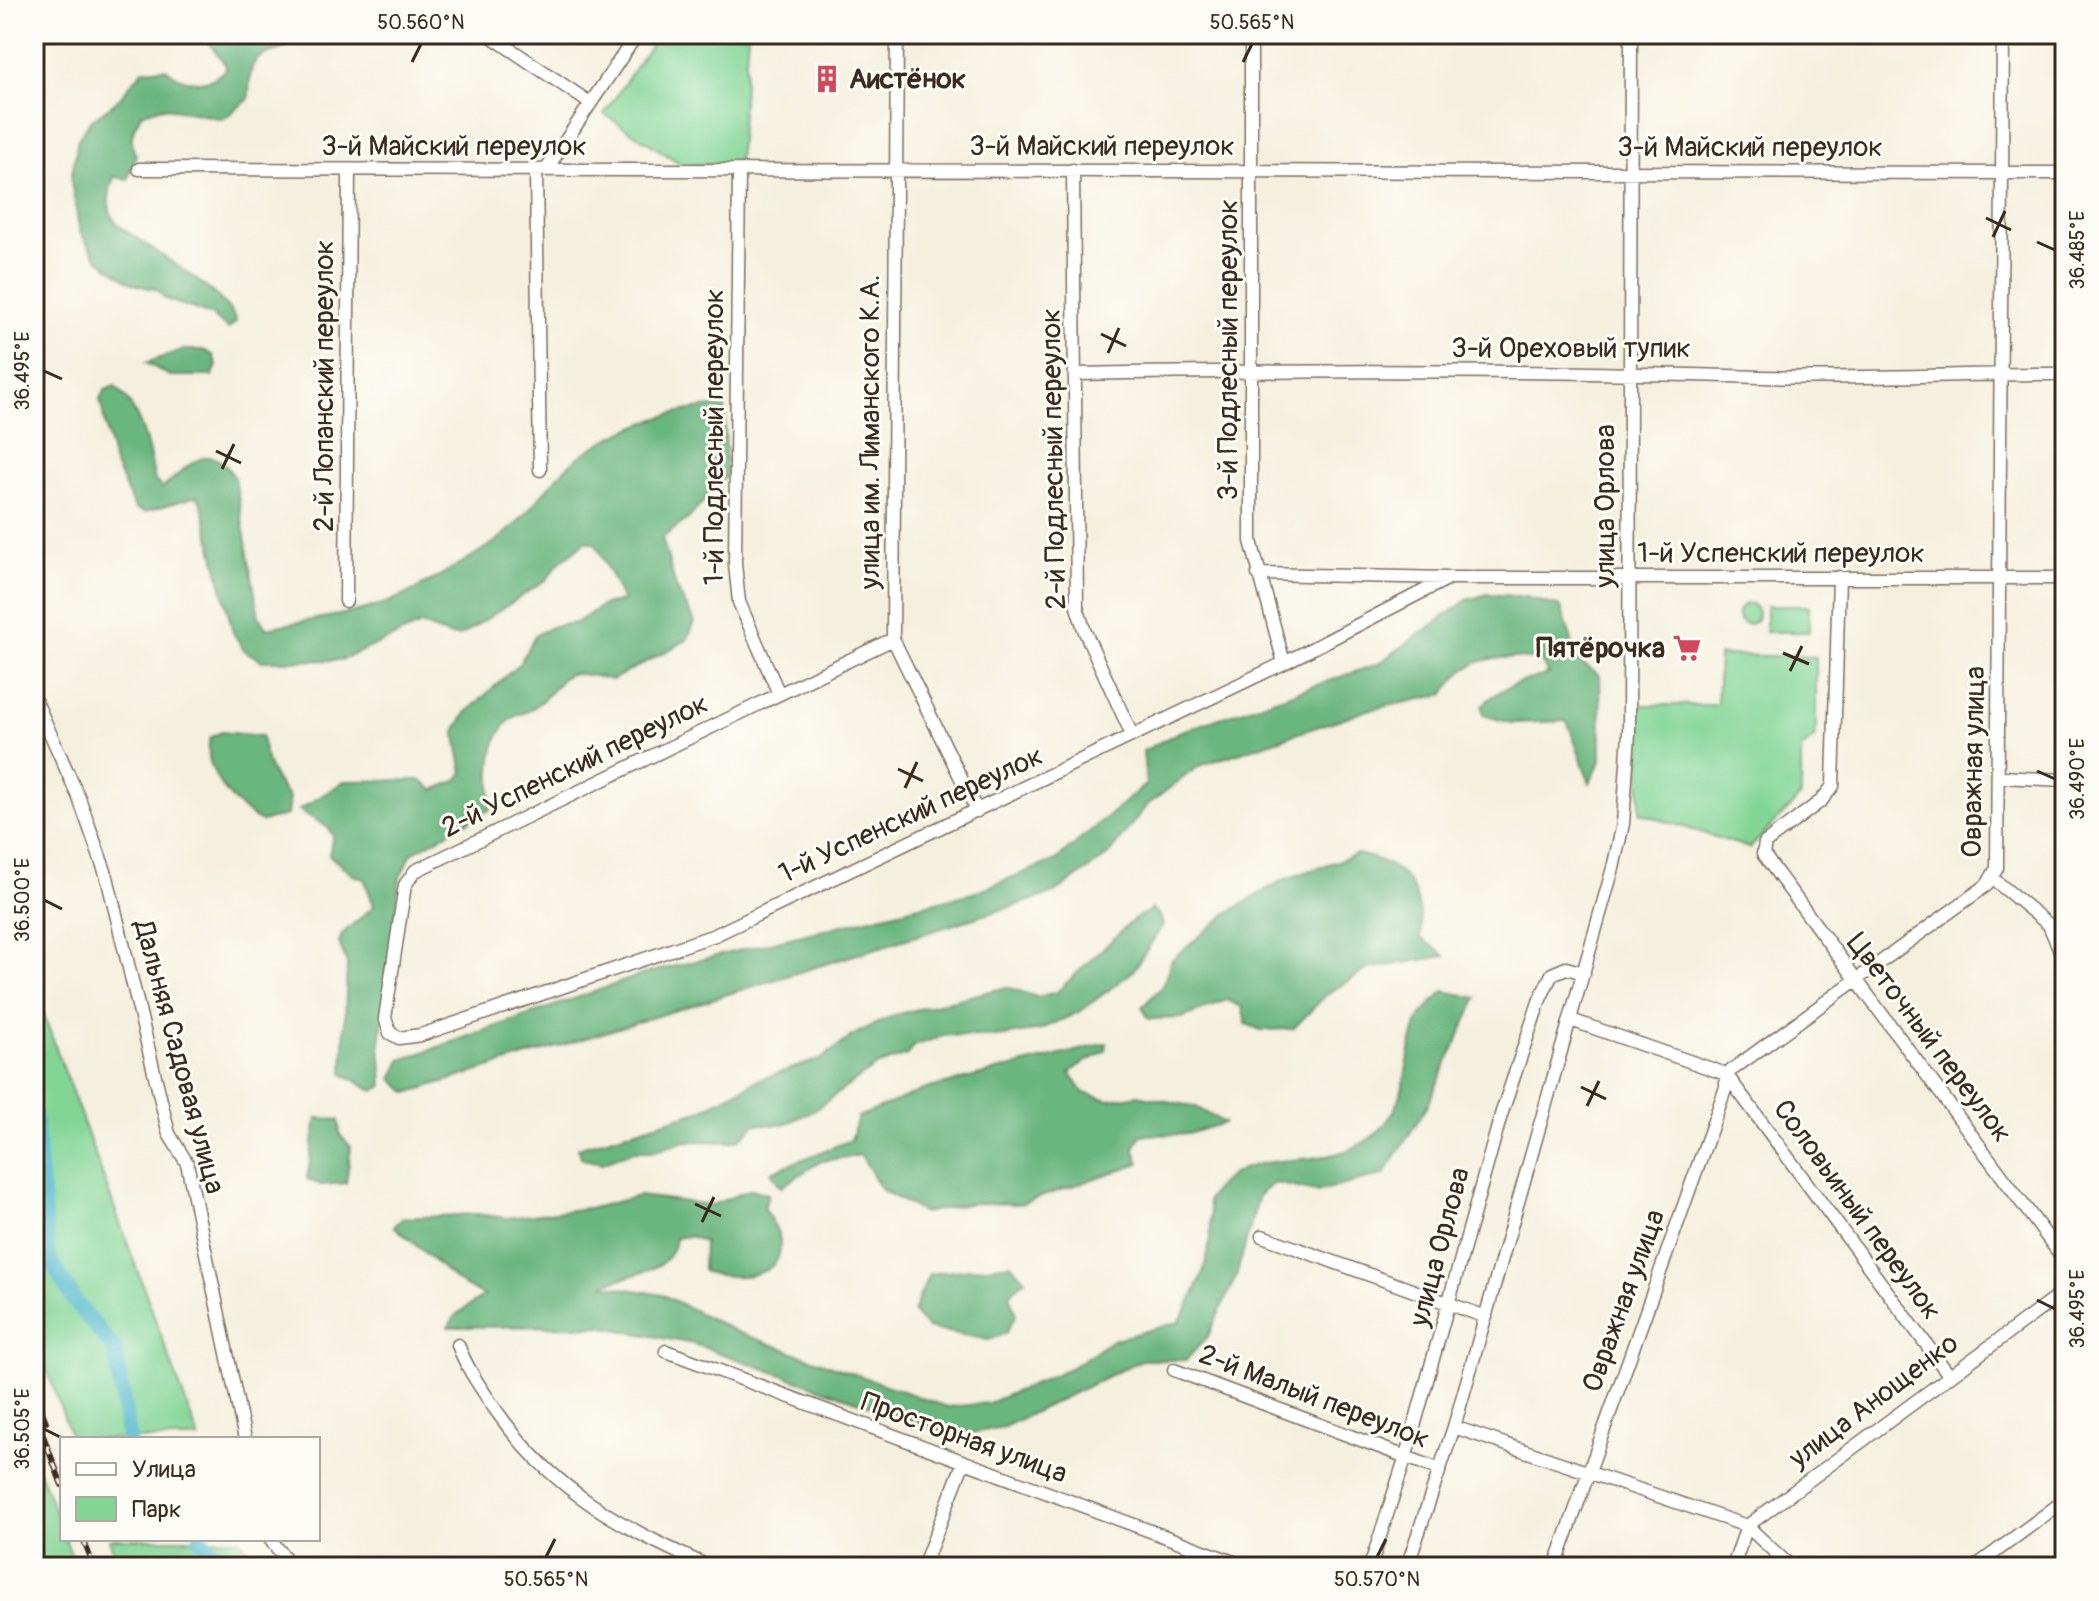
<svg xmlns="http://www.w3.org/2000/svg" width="2099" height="1601" viewBox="0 0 2099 1601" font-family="Pangolin,sans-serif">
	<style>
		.green { fill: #83d596; stroke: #5f805a; stroke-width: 2 }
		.forest { fill: #6ab67f; stroke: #52704e; stroke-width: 2 }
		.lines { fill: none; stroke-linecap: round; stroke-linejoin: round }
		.river { stroke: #4fb8cc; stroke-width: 16 }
		.minor-casing { stroke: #7c6f61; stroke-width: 15 }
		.minor { stroke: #fff; stroke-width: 12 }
		.rail-casing { stroke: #3b2a1e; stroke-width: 6 }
		.rail { stroke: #fdfcf7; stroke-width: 3; stroke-dasharray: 9; stroke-linecap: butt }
		.ticks { fill: none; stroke: #3b2a1e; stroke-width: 3 }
		.labels { text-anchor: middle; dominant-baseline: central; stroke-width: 6; stroke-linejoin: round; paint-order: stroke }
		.poi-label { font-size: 28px; font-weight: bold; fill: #3b2a1e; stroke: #fdfcf7; text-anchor: start }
		.street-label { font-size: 28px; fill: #3b2a1e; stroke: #fdfcf7 }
		.neatline { fill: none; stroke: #3b2a1e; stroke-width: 3 }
		.ticks-label { font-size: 20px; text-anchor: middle; fill: #3b2a1e }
	</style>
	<rect width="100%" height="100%" fill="#fdfcf7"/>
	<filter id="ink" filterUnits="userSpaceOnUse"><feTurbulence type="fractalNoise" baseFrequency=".0125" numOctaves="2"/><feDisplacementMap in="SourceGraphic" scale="16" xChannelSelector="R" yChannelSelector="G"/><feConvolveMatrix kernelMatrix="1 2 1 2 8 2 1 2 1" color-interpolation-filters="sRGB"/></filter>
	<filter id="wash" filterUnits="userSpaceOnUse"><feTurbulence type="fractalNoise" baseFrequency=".006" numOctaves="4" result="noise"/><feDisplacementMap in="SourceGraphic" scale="32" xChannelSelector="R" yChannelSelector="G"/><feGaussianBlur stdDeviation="1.8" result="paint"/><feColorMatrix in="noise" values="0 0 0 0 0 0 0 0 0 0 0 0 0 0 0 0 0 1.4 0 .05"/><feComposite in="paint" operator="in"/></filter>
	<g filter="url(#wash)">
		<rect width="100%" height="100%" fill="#f5f0de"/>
		<path class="green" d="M658 34H748L738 165 681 164 604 114Z
			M1738 614a10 10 0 1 1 20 0a10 10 0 1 1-20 0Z
			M1766 606H1809V632H1766Z
			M1719 655 1816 657V736L1801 749V796L1750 848 1640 813V705H1717Z
			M34 988 199 1439H72L34 1334Z
			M34 1458 62 1530V1539H65L76 1567H34Z
			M109 1539H240L260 1567H119Z"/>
		<path class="forest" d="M214 34H312L293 39C281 58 260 47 252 67 249 77 250 90 248 100L223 119 162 107 141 114C134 129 127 140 136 155L128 179 114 177C108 194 105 209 117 224 142 244 232 296 236 322L228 329 211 315 165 299 158 290 133 284 98 259 80 232 71 181 78 139 90 121 115 103 143 70 165 68C185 84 209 89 227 67L209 42Z
			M182 350H203L213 355 217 366 212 376H170L146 363Z
			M115 386C142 411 148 446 155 481L163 488C190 464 211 437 235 479L259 617 266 628C304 620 348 616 385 603 414 593 460 564 487 547 517 529 536 500 560 474 594 437 676 405 725 407L726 476 688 519 662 538 676 587 695 622 687 640 612 680C551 665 573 677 533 708 527 713 517 714 511 719 486 741 491 779 491 809L412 853 400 877 380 1043 383 1086 374 1091 343 1074 347 963 339 943 342 934 374 906 364 878 353 875 329 855 333 835 327 827 299 810 345 781 420 780 434 790 456 781 463 773 455 731 466 713 520 663 535 635 554 626 576 623 603 605 623 601 596 544 586 541 560 562 546 580 462 635 451 636 421 625 341 660 262 661 244 650 233 632 202 505 197 496 145 512 135 509 113 461 100 399 105 390Z
			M1488 594 1525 597 1561 607 1578 660 1600 676 1601 761 1590 783 1567 721 1511 723 1483 715 1482 706C1501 686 1523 681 1549 674L1540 660C1499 656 1467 653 1445 694L1368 710 1199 766 1147 805 1107 856 1055 893 408 1093 392 1079 401 1060 647 973 973 893 1056 860 1146 784 1143 751 1179 732 1378 664 1467 600Z
			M221 732 262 736C264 762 273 778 289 798L287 815 261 822C234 806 201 771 210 738Z
			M1357 854C1404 863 1423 888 1421 938L1445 956 1368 969 1327 994 1293 1029 1261 1030 1246 1024 1242 1007 1227 1000 1182 1018 1149 1019 1142 1007 1162 987 1172 959 1229 912 1283 880Z
			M1152 909 1160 915 1163 925 1132 972 1081 1011 1040 1030 997 1037 945 1035 914 1046 907 1055 876 1066 813 1111 783 1125 755 1124 740 1139 729 1142 686 1141 655 1151H634L602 1163 582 1159 578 1148 702 1110 758 1080 821 1059 855 1034 894 1015 1007 987 1037 997 1057 992 1133 920Z
			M1444 991 1477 998 1427 1106 1384 1175 1316 1192 1275 1183 1259 1195 1236 1277 1208 1336 1186 1360H1141L1004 1427 956 1436 694 1344 600 1326 448 1327 457 1314 484 1296 458 1282 394 1226 403 1218 476 1214 507 1218 596 1207 639 1196 712 1205 752 1189 768 1194 764 1209C772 1222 782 1234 780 1250 776 1282 724 1279 703 1271L704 1242 690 1236 675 1238C671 1275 631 1272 604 1285L663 1295 737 1332 947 1407 989 1403 1070 1368 1113 1340 1179 1322C1202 1284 1217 1245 1208 1200 1245 1137 1319 1179 1373 1136 1411 1105 1402 1065 1417 1024 1421 1012 1436 1000 1444 991Z
			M1107 1043 1106 1050C1094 1060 1081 1061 1070 1073L1084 1093 1109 1100 1138 1095 1196 1107 1224 1123 1188 1134 1141 1135 1134 1148 1140 1163 1020 1204 972 1203 924 1213 882 1190 861 1155 821 1161 781 1187 771 1172 851 1140 858 1117 926 1089Z
			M317 1118 339 1120 340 1135 351 1147 346 1183 321 1185 307 1179Z
			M1011 1264 1025 1280 1009 1294 1016 1315 1006 1333 989 1340 927 1328 913 1312 929 1274Z"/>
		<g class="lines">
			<path class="river" d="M34 1115 48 1257 76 1303 115 1350 129 1439
				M200 1539 230 1567"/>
		</g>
	</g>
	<g filter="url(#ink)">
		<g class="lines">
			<defs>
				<path id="minor" d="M488 34 590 103
					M897 34 893 639 977 811
					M1251 34V541L1284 663
					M139 169 2065 173
					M536 170 540 470
					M546 170 637 34
					M1073 170 1077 607 1085 632 1132 735
					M739 172 735 564 739 602 779 694
					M1076 374C1304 370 1533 370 1761 377 1862 380 1964 373 2065 374
					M1258 574 1449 578H2065
					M1839 577 1833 786 1821 801 1765 843 1763 854 2065 1261
					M346 601 349 170
					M893 639 415 871 405 885 385 1018 390 1033 399 1038 421 1035 715 935 1284 663 1449 578
					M34 697 79 798 107 877 169 1134 187 1163 245 1439
					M2000 777 2065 780
					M1992 878 2049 925 2065 962
					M1571 1020 1726 1074
					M1726 1074 1987 885 1997 868 2003 34
					M1726 1074 1949 1375
					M1262 1236 1486 1317
					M458 1345C467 1369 481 1388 495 1409 552 1491 621 1527 710 1567
					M666 1351 1247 1567
					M1174 1370 1438 1469
					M1454 1427 1747 1526 1791 1567
					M270 1539 292 1567
					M923 1567 963 1464
					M1370 1567 1405 1459 1501 1115 1540 999 1552 974 1566 968 1584 973
					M1407 1567 1454 1427 1613 868 1623 824 1629 733 1631 34
					M1555 1567 1726 1087V1074
					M1733 1567 1747 1526 2065 1291
					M1975 1567 2065 1500"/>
			</defs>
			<use href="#minor" class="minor-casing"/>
			<use href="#minor" class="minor"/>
			<defs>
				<path id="rail" d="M34 1390 46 1422
					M34 1412 62 1485
					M83 1539 94 1567"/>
			</defs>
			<use href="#rail" class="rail-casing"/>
			<use href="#rail" class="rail"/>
		</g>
	</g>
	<path class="ticks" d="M412 62 421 44M1243 62 1252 44M1986 218 2011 230M1993 237 2005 211M2037 242 2055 250M1101 334 1126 346M1108 353 1119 328M44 371 62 379M216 451 241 463M222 469 234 444M1783 653 1809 664M1790 671 1802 646M898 769 923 781M2037 771 2055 779M905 788 917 762M44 900 62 909M1581 1087 1606 1099M1587 1106 1599 1081M695 1204 721 1216M702 1222 714 1197M2037 1300 2055 1309M44 1429 62 1438M546 1557 555 1539M1377 1557 1386 1539"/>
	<defs>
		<symbol id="building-bare" viewBox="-9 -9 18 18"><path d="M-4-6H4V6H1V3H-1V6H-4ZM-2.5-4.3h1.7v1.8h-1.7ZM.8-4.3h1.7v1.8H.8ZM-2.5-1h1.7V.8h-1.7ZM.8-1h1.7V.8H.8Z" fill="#d1495b" stroke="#fdfcf7" stroke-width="2.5" paint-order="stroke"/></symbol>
		<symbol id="supermarket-bare" viewBox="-9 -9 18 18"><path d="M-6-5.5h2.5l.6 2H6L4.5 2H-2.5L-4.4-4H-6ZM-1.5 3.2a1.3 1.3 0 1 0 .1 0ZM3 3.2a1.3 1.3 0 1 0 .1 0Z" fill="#d1495b" stroke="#fdfcf7" stroke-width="2.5" paint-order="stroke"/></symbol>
	</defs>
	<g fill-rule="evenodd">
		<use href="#building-bare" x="807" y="59" width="40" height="40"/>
		<use href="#supermarket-bare" x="1667" y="628" width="40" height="40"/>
	</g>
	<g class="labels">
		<g class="poi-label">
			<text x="849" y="79">Аистёнок</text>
			<text x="1665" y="648" text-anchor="end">Пятёрочка</text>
		</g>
		<g class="street-label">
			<text x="454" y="146">3-й Майский переулок</text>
			<text x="1102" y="146">3-й Майский переулок</text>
			<text x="1750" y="147">3-й Майский переулок</text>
			<text x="1571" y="348">3-й Ореховый тупик</text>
			<text transform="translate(1228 350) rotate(-90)">3-й Подлесный переулок</text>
			<text transform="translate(324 386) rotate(-90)">2-й Лопанский переулок</text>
			<text transform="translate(870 432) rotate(-90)">улица им. Лиманского К.А.</text>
			<text transform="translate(714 437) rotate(-90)">1-й Подлесный переулок</text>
			<text transform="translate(1054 459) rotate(-91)">2-й Подлесный переулок</text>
			<text transform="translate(1605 506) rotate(-90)">улица Орлова</text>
			<text x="1781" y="553">1-й Успенский переулок</text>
			<text transform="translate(1974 762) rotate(-89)">Овражная улица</text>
			<text transform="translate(575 766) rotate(-26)">2-й Успенский переулок</text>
			<text transform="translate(911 815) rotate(-25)">1-й Успенский переулок</text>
			<text transform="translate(1929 1038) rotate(53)">Цветочный переулок</text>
			<text transform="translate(179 1057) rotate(75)">Дальняя Садовая улица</text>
			<text transform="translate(1857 1210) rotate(54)">Соловьиный переулок</text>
			<text transform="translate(1440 1247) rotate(-75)">улица Орлова</text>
			<text transform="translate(1624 1301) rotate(-70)">Овражная улица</text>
			<text transform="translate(1314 1397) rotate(21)">2-й Малый переулок</text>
			<text transform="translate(1874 1401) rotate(-37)">улица Анощенко</text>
			<text transform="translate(964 1438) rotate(20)">Просторная улица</text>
		</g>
	</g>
	<rect width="2099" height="1601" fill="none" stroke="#fdfcf7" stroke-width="88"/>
	<rect x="60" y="1437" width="260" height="104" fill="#fdfcf7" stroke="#afa8a0" stroke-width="2"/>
	<rect x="76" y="1463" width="40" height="12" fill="#ffffff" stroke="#afa8a0" stroke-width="2"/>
	<text x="132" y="1477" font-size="24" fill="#3b2a1e">Улица</text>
	<rect x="76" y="1497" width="40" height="24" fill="#83d596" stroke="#afa8a0" stroke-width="2"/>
	<text x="132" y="1517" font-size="24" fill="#3b2a1e">Парк</text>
	<rect x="44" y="44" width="2011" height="1513" class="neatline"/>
	<g class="ticks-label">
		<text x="421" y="29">50.560°N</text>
		<text x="1252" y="29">50.565°N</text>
		<text transform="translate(2077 250) rotate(-90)" y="7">36.485°E</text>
		<text transform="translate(22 371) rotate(-90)" y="7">36.495°E</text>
		<text transform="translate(2077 779) rotate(-90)" y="7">36.490°E</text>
		<text transform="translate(22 900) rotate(-90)" y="7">36.500°E</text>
		<text transform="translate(2077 1309) rotate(-90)" y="7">36.495°E</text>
		<text transform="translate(22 1429) rotate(-90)" y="7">36.505°E</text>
		<text x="546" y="1586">50.565°N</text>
		<text x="1377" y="1586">50.570°N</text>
	</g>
</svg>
